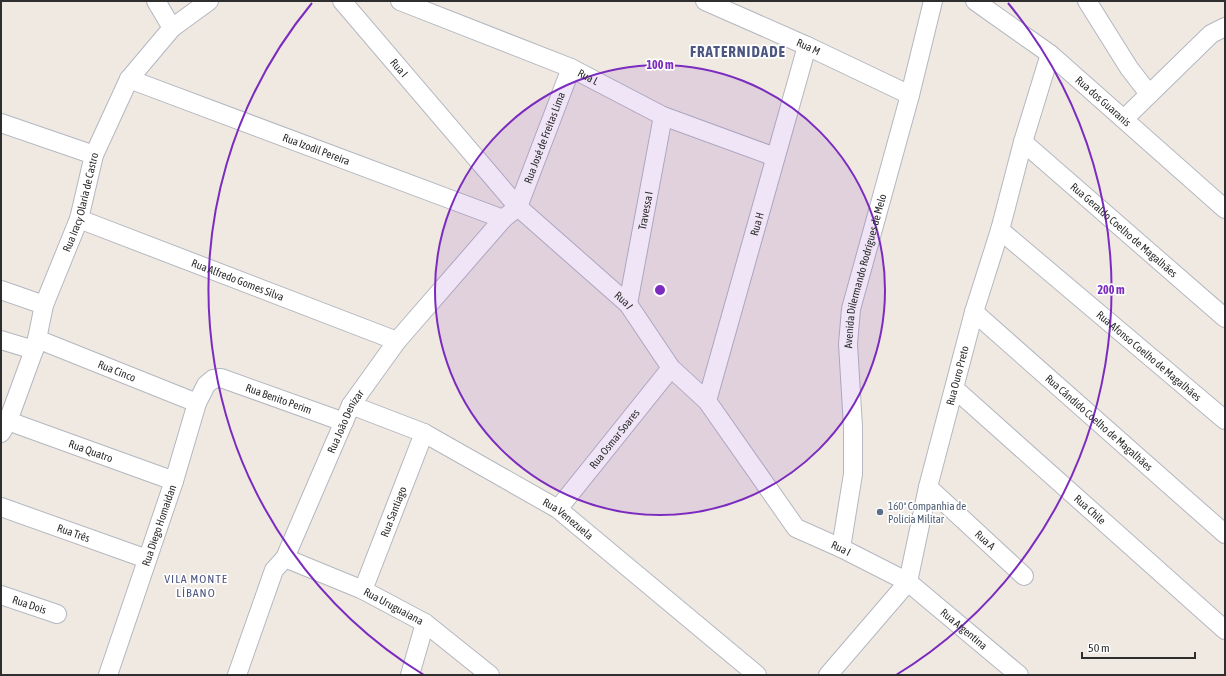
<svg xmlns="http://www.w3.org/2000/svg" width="1226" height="676" viewBox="0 0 1226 676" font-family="'Asap Condensed',sans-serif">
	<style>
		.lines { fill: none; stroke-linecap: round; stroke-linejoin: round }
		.street-casing { stroke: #b4b7c1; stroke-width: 20 }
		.street { stroke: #fff; stroke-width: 18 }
		.ring { fill: none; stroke: #7b2cbf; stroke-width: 2 }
		.service-dot { fill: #5c6f8a; stroke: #fff; stroke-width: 1.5 }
		.labels { text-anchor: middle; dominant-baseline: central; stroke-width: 3.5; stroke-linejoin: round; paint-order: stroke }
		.street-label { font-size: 11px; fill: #2e2e2e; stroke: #fff }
		.service-label { font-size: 11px; fill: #4e5e75; stroke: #fff; text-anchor: start }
		.neighbourhood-label { font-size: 12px; letter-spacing: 1px; fill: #4d5680; stroke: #fff }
		.district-label { font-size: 15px; font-weight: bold; letter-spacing: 1px; fill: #4d5680; stroke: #fff }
		.centre { fill: #7b2cbf; stroke: #fff; stroke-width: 2 }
		.ring-label { font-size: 12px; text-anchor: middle; font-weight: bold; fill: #7b2cbf; stroke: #fff; stroke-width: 3.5; stroke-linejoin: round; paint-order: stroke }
	</style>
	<rect width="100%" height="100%" fill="#efe9e1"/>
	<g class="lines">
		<defs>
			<g id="street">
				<path d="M156 1 172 28"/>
				<path id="s1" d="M342 1 518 207 628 304 671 368 707 401 796 528 841 548 908 582 1019 675"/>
				<path id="s2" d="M400 1 571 68 663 116 775 157"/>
				<path id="s3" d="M705 1 807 46 910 95"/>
				<path id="s4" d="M975 1 1050 54 1225 209"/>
				<path d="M1087 1 1129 68 1149 94"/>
				<path id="s5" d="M129 79 503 219"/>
				<path d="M1124 119 1211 34 1225 27"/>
				<path d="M1 123 94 155"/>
				<path id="s6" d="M1023 142 1225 318"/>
				<path id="s7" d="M79 219 397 341"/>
				<path id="s8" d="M1000 230 1225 420"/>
				<path d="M1 290 44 305"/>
				<path id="s9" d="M628 304 663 116"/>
				<path id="s10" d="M974 312 1225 534"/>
				<path id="s11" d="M37 339 197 403"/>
				<path d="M1 340 34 350"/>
				<path id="s12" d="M955 389 1225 630"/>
				<path id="s13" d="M707 401 807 46"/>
				<path id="s14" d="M351 405 424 433 558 509 757 675"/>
				<path id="s15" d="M8 421 174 481"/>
				<path id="s16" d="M1 433 8 421 34 350 37 339 44 305 79 219 94 155 129 79 172 28 209 1"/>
				<path id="s17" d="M928 487 1024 576"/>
				<path id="s18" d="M1 507 147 559"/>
				<path id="s19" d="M558 509 671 368"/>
				<path id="s20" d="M841 548 853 474V427L848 344 851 309 910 95 933 1"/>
				<path id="s21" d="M285 558 363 590 425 623 490 675"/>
				<path id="s22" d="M363 590 424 433"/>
				<path id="s23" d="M1 595 57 614"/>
				<path id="s24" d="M108 675 174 481 197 403 206 385 213 379 221 378 344 422"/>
				<path id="s25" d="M237 675 274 570 285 558 351 405 397 341 503 219 518 207 571 68"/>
				<path d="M410 675 425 623"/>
				<path id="s26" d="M828 675 908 582 928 487 974 312 1000 230 1023 142 1050 54"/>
			</g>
		</defs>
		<use href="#street" class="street-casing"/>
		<use href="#street" class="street"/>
	</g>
	<circle cx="660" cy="290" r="225" fill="#7b2cbf" fill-opacity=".12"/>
	<g class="ring">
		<circle cx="660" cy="290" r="225"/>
		<path d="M424 675A451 451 0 0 1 312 3M1008 3A451 451 0 0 1 896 675"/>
	</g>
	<circle class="service-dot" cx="880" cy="512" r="4"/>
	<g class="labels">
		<g class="street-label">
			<text stroke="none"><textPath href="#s3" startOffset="113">Rua M</textPath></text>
			<text stroke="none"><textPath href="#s1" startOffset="88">Rua I</textPath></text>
			<text stroke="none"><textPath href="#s2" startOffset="203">Rua L</textPath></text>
			<text stroke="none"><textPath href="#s4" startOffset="163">Rua dos Guaranis</textPath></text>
			<text stroke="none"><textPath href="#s25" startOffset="628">Rua José de Freitas Lima</textPath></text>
			<text stroke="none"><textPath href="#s5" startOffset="200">Rua Izodil Pereira</textPath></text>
			<text stroke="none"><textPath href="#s16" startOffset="245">Rua Iracy Olaria de Castro</textPath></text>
			<text stroke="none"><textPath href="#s9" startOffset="95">Travessa I</textPath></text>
			<text stroke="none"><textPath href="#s13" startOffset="184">Rua H</textPath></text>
			<text stroke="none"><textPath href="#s6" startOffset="134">Rua Geraldo Coelho de Magalhães</textPath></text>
			<text stroke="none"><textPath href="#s20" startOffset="280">Avenida Dilermando Rodrigues de Melo</textPath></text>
			<text stroke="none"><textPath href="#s7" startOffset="170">Rua Alfredo Gomes Silva</textPath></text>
			<text stroke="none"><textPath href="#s1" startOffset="412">Rua I</textPath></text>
			<text stroke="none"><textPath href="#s8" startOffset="195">Rua Afonso Coelho de Magalhães</textPath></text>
			<text stroke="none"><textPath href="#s11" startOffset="86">Rua Cinco</textPath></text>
			<text stroke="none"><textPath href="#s26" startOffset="335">Rua Ouro Preto</textPath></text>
			<text stroke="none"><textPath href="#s24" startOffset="385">Rua Benito Perim</textPath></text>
			<text stroke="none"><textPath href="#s25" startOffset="277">Rua João Denizar</textPath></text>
			<text stroke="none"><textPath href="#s10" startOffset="167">Rua Cândido Coelho de Magalhães</textPath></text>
			<text stroke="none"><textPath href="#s19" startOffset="90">Rua Osmar Soares</textPath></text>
			<text stroke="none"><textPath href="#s15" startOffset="88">Rua Quatro</textPath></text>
			<text stroke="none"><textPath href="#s12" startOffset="181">Rua Chile</textPath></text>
			<text stroke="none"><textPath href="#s22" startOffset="84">Rua Santiago</textPath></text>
			<text stroke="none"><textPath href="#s14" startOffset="246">Rua Venezuela</textPath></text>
			<text stroke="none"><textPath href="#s24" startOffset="158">Rua Diego Homaidan</textPath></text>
			<text stroke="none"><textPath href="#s18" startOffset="77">Rua Três</textPath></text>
			<text stroke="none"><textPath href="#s17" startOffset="78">Rua A</textPath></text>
			<text stroke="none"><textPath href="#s1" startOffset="748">Rua I</textPath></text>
			<text stroke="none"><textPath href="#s23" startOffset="30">Rua Dois</textPath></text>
			<text stroke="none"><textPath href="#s21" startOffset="119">Rua Uruguaiana</textPath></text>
			<text stroke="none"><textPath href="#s1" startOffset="896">Rua Argentina</textPath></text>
		</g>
		<g class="service-label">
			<text x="888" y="506">160ª Companhia de<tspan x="888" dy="13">Polícia Militar</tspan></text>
		</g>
		<g class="neighbourhood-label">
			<text x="196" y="579">VILA MONTE<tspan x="196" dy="14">LÍBANO</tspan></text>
		</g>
		<g class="district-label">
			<text x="738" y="51">FRATERNIDADE</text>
		</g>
	</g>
	<circle cx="660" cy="290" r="6" class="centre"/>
	<g class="ring-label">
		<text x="660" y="69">100 m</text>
		<text x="1111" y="294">200 m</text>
	</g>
	<rect width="1226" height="676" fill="none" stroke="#2e2e2e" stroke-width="4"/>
	<path d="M1082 652v6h113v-6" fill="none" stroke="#2e2e2e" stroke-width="2"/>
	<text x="1088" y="652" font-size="12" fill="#2e2e2e" stroke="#ffffff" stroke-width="3" paint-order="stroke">50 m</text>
</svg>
